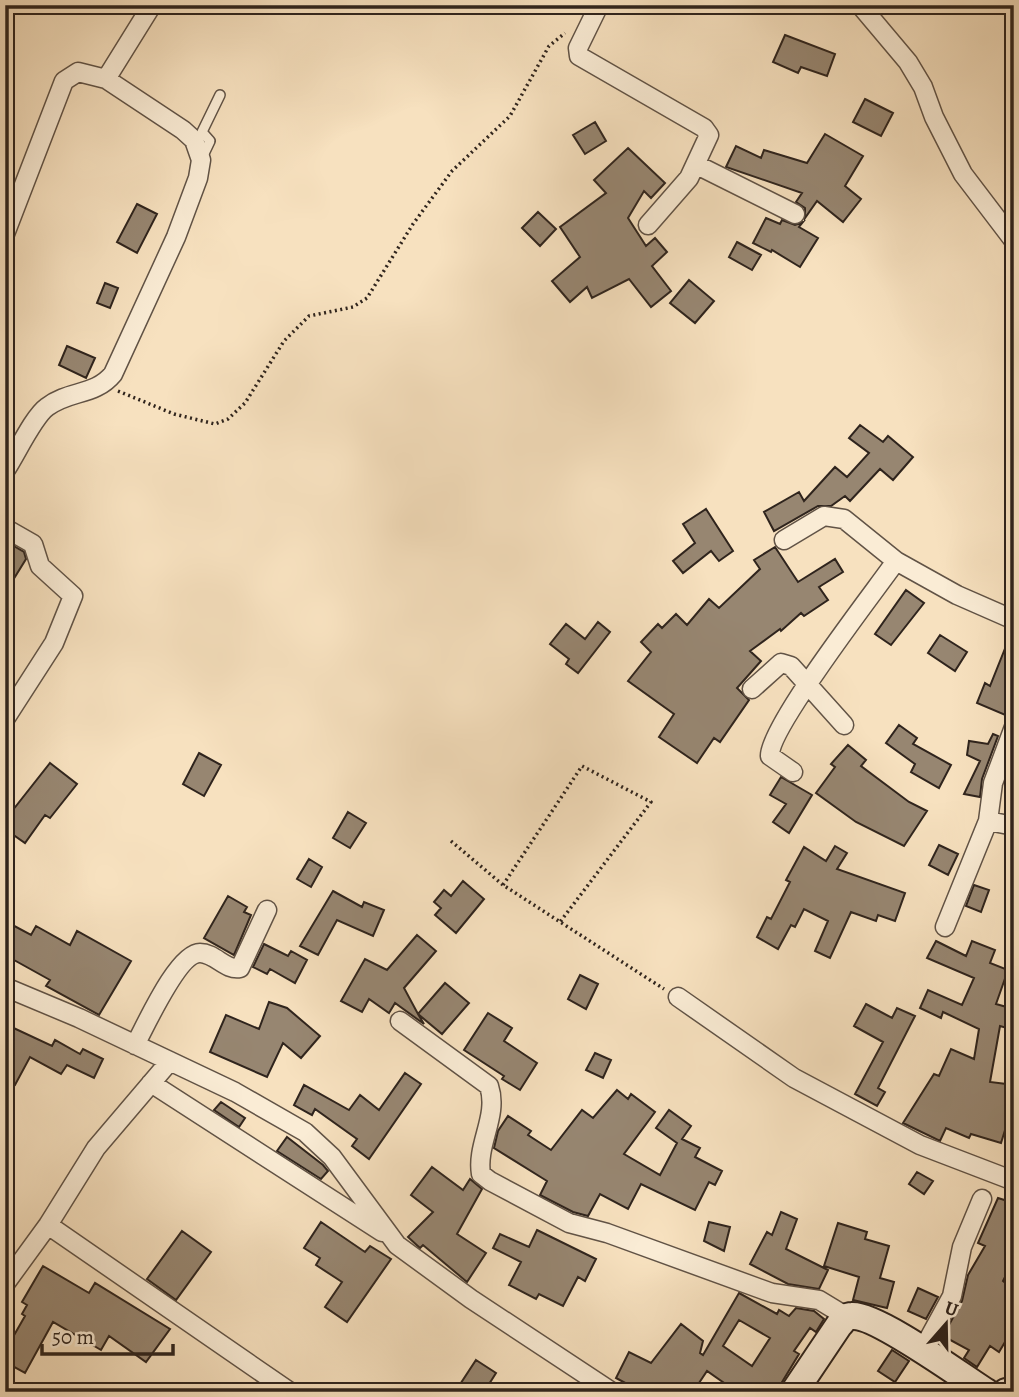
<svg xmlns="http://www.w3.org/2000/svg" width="1019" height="1397" viewBox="0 0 1019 1397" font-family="Alegreya,serif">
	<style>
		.building { fill: #978671; stroke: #2f241d; stroke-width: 2; fill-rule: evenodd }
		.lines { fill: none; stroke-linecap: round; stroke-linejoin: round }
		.service-casing { stroke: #615346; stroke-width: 12 }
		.minor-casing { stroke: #615346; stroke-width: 21 }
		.secondary-casing { stroke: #2f241d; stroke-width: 30 }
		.path { stroke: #2f241d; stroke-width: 3.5; stroke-dasharray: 2 3.5; stroke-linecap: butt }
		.service { stroke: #faecd5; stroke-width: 9 }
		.minor { stroke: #faecd5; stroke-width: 18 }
		.secondary { stroke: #faecd5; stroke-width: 26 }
	</style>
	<rect width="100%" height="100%" fill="#f7e1bf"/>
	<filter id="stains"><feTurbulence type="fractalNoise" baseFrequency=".00286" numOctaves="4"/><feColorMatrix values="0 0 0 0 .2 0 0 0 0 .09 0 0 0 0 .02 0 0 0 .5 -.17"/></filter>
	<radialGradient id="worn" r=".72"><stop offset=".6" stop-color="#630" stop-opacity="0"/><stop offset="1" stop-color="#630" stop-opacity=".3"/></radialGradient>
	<path class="building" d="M785 35 835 54 827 76 801 67 798 73 773 62Z
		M865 99 893 113 881 136 853 122Z
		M595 122 606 141 585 154 573 135Z
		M825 134 863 156 845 186 861 199 843 222 817 201 805 218V208L796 202 802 193 726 167 736 146 761 158 764 150 807 163Z
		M628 148 665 183 651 198 644 191 628 218 646 246 655 238 667 252 652 266 671 291 651 307 629 279 592 298 587 287 570 302 552 281 580 257 560 227 606 193 594 180Z
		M137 204 157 214 137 253 117 242Z
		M538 212 556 229 540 246 522 228Z
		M766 218 780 224 782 220 795 225 803 222 799 227 818 238 800 267 772 250 771 252 753 243Z
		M737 242 761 255 752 270 729 257Z
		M689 280 714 301 695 323 670 303Z
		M105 283 118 288 110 308 97 303Z
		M67 346 95 358 86 378 59 365Z
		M860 425 883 442 888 436 913 457 893 480 880 469 850 501 845 496 831 506H818L774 531 764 512 799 492 804 501 835 467 847 477 869 453 849 438Z
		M706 509 733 551 719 561 711 551 683 573 673 561 695 543 683 524Z
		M5 541 24 552 26 559 5 593Z
		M775 547 798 582 835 559 843 572 819 587 828 600 804 616 801 613 781 631 780 629 750 651 761 661 737 688 749 700 720 742 714 738 697 763 659 737 674 714 628 681 651 652 641 642 658 624 662 628 676 614 687 625 709 599 719 608 760 569 754 560Z
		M906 590 924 603 891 645 875 634Z
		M598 622 610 632 578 673 566 664 569 659 550 644 566 624 585 639Z
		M1012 631 1014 716 1010 717 977 703 985 683 990 686Z
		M940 635 967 652 955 671 928 653Z
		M899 725 917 738 913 744 951 765 939 788 911 772 915 764 886 743Z
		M993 734 998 736 982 779 980 797 964 794 980 761 967 755 969 741 988 744Z
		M848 745 866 760 861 766 909 802 927 811 904 846 856 822 816 793 835 767 831 764Z
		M199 753 221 765 204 796 183 784Z
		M50 763 77 784 50 818 45 815 25 843 5 829V820Z
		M781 777 812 795 789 833 773 822 786 804 770 795Z
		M348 812 366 823 350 848 333 838Z
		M939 845 958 854 948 875 929 865Z
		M835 846 847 853 837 869 905 893 895 921 878 915 876 921 851 912 830 958 815 951 828 921 804 909 795 927 791 925 778 949 757 937 767 917 771 919 790 882 786 880 804 847 826 861Z
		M309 859 322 867 311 887 297 879Z
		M463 881 484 899 456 933 435 915 441 908 434 902 444 890 451 896Z
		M974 885 989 890 981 912 966 906Z
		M333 891 362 907 364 902 384 910 373 936 337 920 318 955 300 946Z
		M228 896 247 907 244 912 251 915 234 955 204 938Z
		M5 921 31 935 36 926 70 945 77 931 131 961 99 1015 46 986 50 980 5 955Z
		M417 935 436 951 404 988 418 1014 445 983 469 1003 442 1034 418 1014 424 1024 395 1003 389 1013 369 999 362 1012 341 1001 365 959 387 970Z
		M936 941 966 956 972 941 995 950 990 963 1008 970 996 1004 1014 1009V1030L1000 1026 990 1082 1014 1085V1101L1001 1143 971 1134 969 1138 946 1128 940 1141 903 1123 934 1074 939 1076 951 1049 974 1059 979 1029 943 1012 941 1018 920 1008 928 990 962 1005 974 978 927 958Z
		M264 944 288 956 291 951 307 960 295 983 270 969 267 974 253 967Z
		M580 975 598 984 586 1009 568 999Z
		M269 1002 287 1008 320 1036 301 1058 283 1043 267 1077 210 1052 226 1015 259 1029Z
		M866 1004 892 1018 897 1008 915 1016 878 1088 885 1092 877 1106 855 1094 883 1042 854 1026Z
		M488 1013 512 1028 504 1041 537 1063 520 1090 502 1079 504 1076 464 1050Z
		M5 1024 52 1046 55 1040 80 1054 83 1049 103 1059 94 1078 67 1065 61 1074 30 1057 15 1085 5 1080Z
		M595 1053 611 1060 603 1078 586 1070Z
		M405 1073 421 1084 369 1159 352 1146 357 1139 315 1109 312 1115 294 1105 304 1085 349 1110 360 1095 379 1110Z
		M617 1090 628 1099 631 1094 655 1112 624 1154 660 1175 677 1143 656 1128 669 1110 691 1126 682 1139 700 1148 695 1157 722 1171 715 1185 709 1182 695 1210 641 1184 628 1209 600 1194 588 1216 573 1212 540 1195 547 1181 494 1148 498 1131 508 1116 531 1131 528 1135 551 1150 582 1110 593 1118Z
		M221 1102 245 1118 239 1127 214 1110Z
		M287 1137 323 1165 328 1171 321 1179 277 1151Z
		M432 1167 463 1190 470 1179 482 1189 457 1234 486 1253 467 1282 423 1245 420 1248 408 1237 433 1212 411 1195Z
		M917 1172 933 1181 924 1194 909 1184Z
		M998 1198 1014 1203V1259L1003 1281 1014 1290V1327L999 1352 990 1346 977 1367 964 1358 969 1350 943 1336 962 1301 968 1275 985 1246 978 1243Z
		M781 1212 797 1219 786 1249 828 1270 819 1289 788 1284 750 1264 767 1232 772 1235Z
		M321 1222 365 1252 370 1246 391 1259 347 1322 325 1307 342 1282 316 1265 320 1258 304 1248Z
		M709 1222 730 1227 724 1251 704 1241Z
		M838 1223 867 1232 865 1239 889 1246 880 1278 894 1282 887 1308 853 1300 859 1277 824 1266Z
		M537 1230 596 1259 585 1281 578 1277 563 1306 539 1294 536 1299 509 1285 521 1262 493 1248 500 1234 529 1247Z
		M182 1231 211 1252 176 1300 147 1279Z
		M43 1266 89 1293 95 1283 170 1329 146 1362 109 1336 101 1350 53 1322 25 1373 5 1362V1351L25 1316 22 1314 27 1305 22 1302Z
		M918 1288 938 1297 926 1319 908 1311Z
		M739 1293 777 1314 779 1310 789 1316 796 1308 814 1311 824 1319 816 1332 810 1328 794 1351 799 1354 776 1392H737L707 1371 693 1392H642L616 1378 629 1352 651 1363 681 1324 703 1341 700 1353 703 1355ZM739 1320 770 1338 752 1366 723 1346Z
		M892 1350 909 1361 895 1382 878 1371Z
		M476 1360 496 1373 484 1392H455Z"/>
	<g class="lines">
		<defs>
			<path id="service" d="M201 160 210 141 202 132 220 95"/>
			<path id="minor" d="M599 5 578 48 579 56 704 128 709 135 689 178 648 225
				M860 5 908 62 923 87 934 117 963 174 1014 241
				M697 165 795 214
				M5 234 64 81 78 72 106 79
				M5 471C16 455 33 417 47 407 69 390 95 396 113 374L176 237 198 178 201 160 194 140 183 130 106 79 152 5
				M5 528 33 544 40 566 73 596 54 643 5 719
				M784 540 824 516 844 519 896 561 957 595 1014 620
				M752 689 781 663 791 666 844 725
				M793 772 770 756C768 728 875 591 896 561
				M988 821 1014 826
				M945 927 988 821 993 783 1014 727
				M5 987 79 1018 235 1092 305 1132 332 1157 397 1245 471 1299 612 1392
				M678 997 794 1078 920 1145 1014 1181
				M400 1021 489 1086C499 1116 476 1144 481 1174L490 1181 569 1223 607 1233 772 1293 819 1300 847 1317
				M135 1045C146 1025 178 953 200 953 215 953 226 971 240 968L267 910
				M151 1083 382 1232
				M48 1225 290 1392
				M5 1284 48 1225 96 1148 170 1061
				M922 1351 952 1296 962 1247 982 1199"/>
			<path id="secondary" d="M794 1392 839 1325C843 1321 845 1316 852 1316 876 1314 961 1376 986 1392
				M1006 1392 1014 1390"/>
		</defs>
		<use href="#service" class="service-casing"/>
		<use href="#minor" class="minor-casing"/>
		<use href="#secondary" class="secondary-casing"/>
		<path class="path" d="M118 391 174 414 215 424 228 419 245 403 284 341 309 316 353 307 367 298 413 224 452 171 510 116 549 46 565 33
			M451 841 503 885 664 989
			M503 885 582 766 651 802 560 922"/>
		<use href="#service" class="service"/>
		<use href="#minor" class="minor"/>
		<use href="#secondary" class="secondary"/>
	</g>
	<rect width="1019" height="1397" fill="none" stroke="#f7e1bf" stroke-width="28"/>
	<rect x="7" y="7" width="1005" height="1383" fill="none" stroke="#2f241d" stroke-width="3.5"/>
	<rect x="14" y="14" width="991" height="1369" fill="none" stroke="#2f241d" stroke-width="2"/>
	<g transform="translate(946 1324) rotate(20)" stroke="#faecd5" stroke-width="5" paint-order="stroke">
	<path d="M0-5L12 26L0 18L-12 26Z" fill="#2f241d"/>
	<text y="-10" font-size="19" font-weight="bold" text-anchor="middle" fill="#2f241d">U</text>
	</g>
	<path d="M42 1344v10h131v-10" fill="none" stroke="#2f241d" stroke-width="3.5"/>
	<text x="52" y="1344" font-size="21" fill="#2f241d" stroke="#faecd5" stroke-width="5" paint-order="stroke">50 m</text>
	<rect width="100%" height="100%" filter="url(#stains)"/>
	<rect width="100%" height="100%" fill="url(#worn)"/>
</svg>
